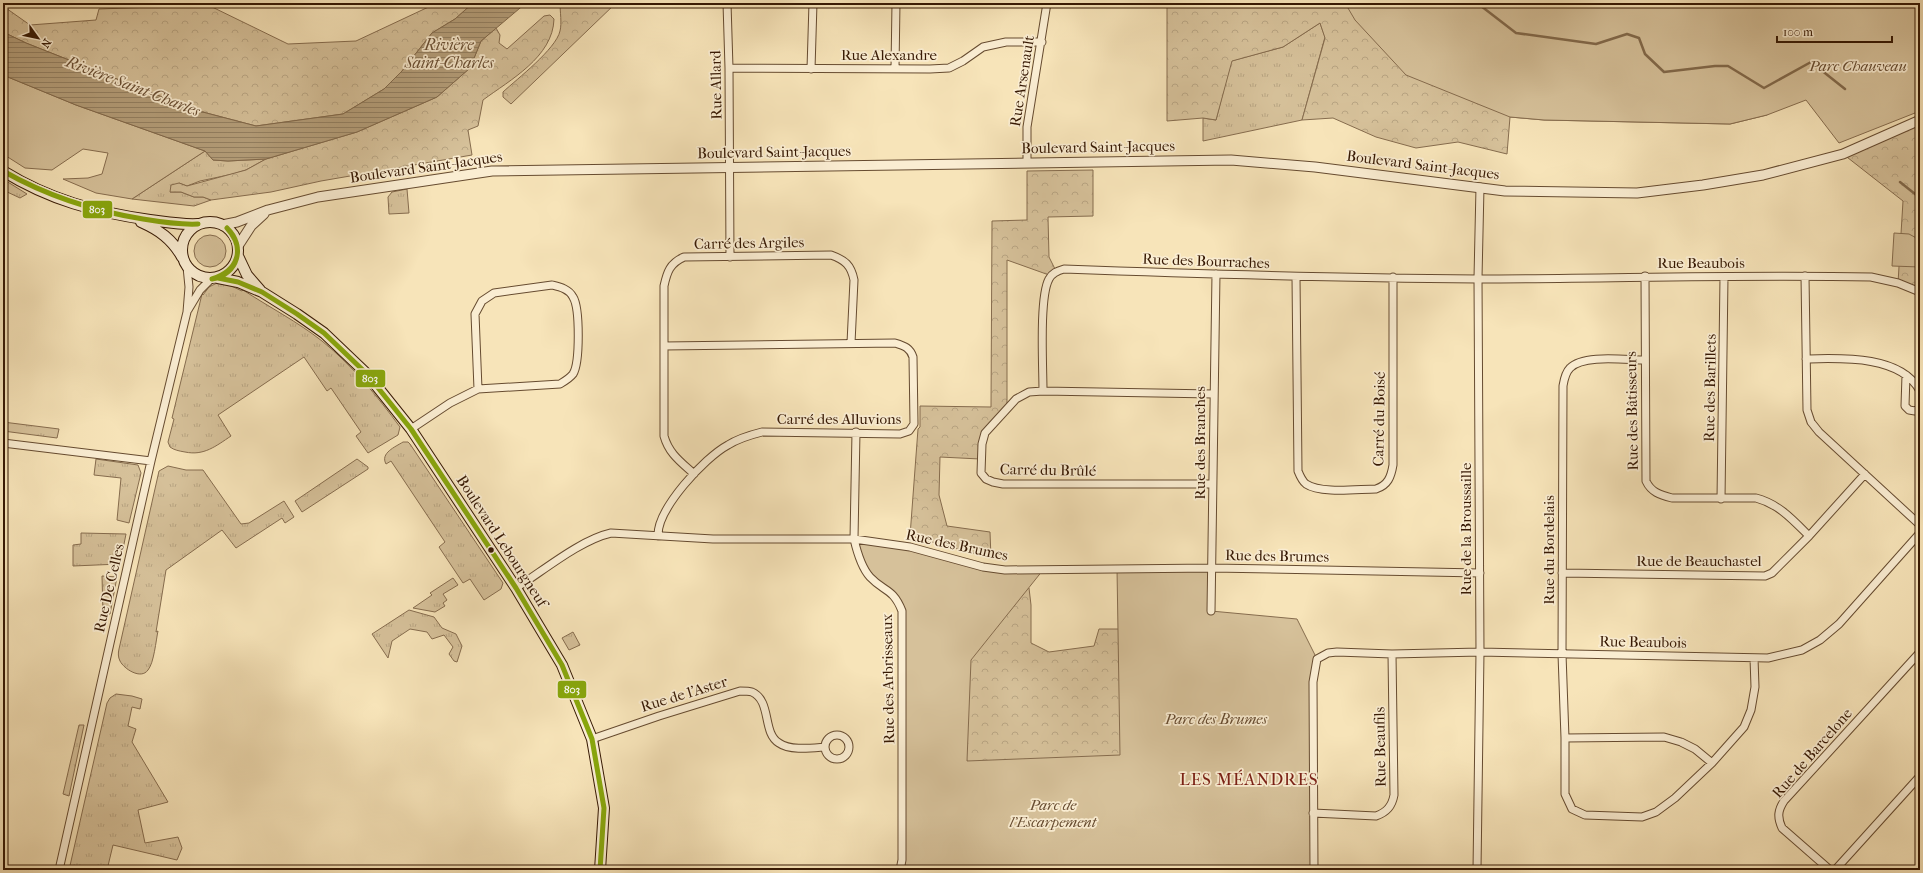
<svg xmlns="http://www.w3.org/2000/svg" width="1923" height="873" viewBox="0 0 1923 873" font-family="'IM FELL French Canon',serif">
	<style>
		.grass { fill: url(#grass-tufts); stroke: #866c4e }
		.forest { fill: url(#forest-crowns); stroke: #866c4e }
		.green { fill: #d6c19a; stroke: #866c4e }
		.water { fill: url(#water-rules); stroke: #82694b }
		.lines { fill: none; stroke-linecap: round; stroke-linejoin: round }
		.stream { stroke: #82694b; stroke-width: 2.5 }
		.minor-casing { stroke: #664b30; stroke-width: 9 }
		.tertiary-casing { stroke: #664b30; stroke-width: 11 }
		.secondary-casing { stroke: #361803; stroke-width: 12 }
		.minor { stroke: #faedd2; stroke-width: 7 }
		.tertiary { stroke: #faedd2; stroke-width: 9 }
		.secondary { stroke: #faedd2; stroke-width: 10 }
		.bus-1-casing { stroke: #faedd2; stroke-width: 8 }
		.bus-1 { stroke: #88a60c; stroke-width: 5 }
		.bus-dot { fill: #361803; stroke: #faedd2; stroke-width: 1.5 }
		.labels { text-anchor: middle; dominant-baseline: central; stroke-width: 3.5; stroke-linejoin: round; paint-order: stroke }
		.street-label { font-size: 15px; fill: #361803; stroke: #faedd2 }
		.park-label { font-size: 15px; font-style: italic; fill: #664b30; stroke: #faedd2 }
		.water-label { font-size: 16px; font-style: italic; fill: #694e33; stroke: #faedd2 }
		.quarter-label { font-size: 17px; letter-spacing: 1px; fill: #7a1f14; stroke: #faedd2 }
		.line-badge { stroke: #faedd2; stroke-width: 1.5 }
		.badge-label { font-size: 11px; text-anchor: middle; font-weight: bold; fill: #fff }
	</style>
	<defs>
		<pattern id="grass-tufts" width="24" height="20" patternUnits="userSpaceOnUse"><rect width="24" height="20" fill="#d6c19a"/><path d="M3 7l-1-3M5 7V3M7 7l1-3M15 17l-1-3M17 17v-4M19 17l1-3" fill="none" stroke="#b8a583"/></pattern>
		<pattern id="forest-crowns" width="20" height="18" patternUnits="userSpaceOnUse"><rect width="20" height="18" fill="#d6c19a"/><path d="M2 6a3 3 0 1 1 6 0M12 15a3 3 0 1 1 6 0" fill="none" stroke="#b8a583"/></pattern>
		<pattern id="water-rules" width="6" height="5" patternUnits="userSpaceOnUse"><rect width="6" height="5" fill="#b59f7b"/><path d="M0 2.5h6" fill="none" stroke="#948163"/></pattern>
	</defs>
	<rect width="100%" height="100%" fill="#f7e4b9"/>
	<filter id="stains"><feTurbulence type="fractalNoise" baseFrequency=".005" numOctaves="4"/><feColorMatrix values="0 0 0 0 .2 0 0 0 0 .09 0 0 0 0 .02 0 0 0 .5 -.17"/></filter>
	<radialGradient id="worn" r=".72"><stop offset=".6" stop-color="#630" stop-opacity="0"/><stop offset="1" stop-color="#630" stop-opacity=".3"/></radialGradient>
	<path class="grass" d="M1320 23 1325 37 1302 120 1203 141V118L1216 120 1231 61 1283 47Z
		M205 151 213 160 228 161 266 159 246 170 233 174 200 181 187 186 179 183 170 192H181L194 197H203L211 200 194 206 132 199Z
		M3 179 27 194 20 198 3 190Z
		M407 189 409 213 389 214 388 197 392 192Z
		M217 283 227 284 242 291 243 290C269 307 298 322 322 341 353 366 377 396 400 427L398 435 368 453 356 436 361 432 331 388 327 391 304 357 218 415 231 436C216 446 204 456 185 452 179 451 174 450 170 447L168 442 174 419 172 418 202 294 203 295 209 287Z
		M3 422 59 429 57 438 3 431Z
		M403 442H408L410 444 503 583 501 589 484 600 470 579 463 583 439 547 445 542 391 461 386 464C380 453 395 447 403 442Z
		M96 459 138 465 141 473 129 523 117 520 121 478 94 475Z
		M357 459 368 467V469L302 512 295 501Z
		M168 466 186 470H203L241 524 249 523 284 501 294 517 285 523 282 518 236 548 222 530 166 570 156 632 158 631C156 640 154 663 148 670 141 680 124 669 120 661 118 657 118 653 119 649L159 471Z
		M81 533 126 534 120 564 73 566V545L81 544Z
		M102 576 117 577 110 614 103 615Z
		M453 578 458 585 443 594 447 600 443 603 445 606 435 612 413 608 432 595 430 593Z
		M409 610 434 617 442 628 456 634 462 646 457 662 454 661 449 654 453 647 444 635 432 639 427 632 410 629 392 641 388 658 372 634Z
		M573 632 580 645 569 650 562 638Z
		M116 694 132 696 142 699 140 709 132 707 128 726 136 729 132 742 168 802 138 810 145 843 178 837 182 848 177 860 113 845 107 870H69L107 703 110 698Z
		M79 725H84L69 796 63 794Z"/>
	<path class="forest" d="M437 3H473L455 19 432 33 402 71 384 89 343 114 256 126 195 110 26 43 3 32V6L30 25 96 20 99 9 208 5 288 44 356 41Z
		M560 3H616L511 104 503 97V92C517 79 556 49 560 31 562 23 560 12 560 3Z
		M1167 3H1827L1817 96 1785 100 1767 115 1730 124 1544 120 1510 117 1507 154 1458 142 1416 148 1376 137 1333 118 1302 120 1325 38 1320 23 1283 47 1232 61 1216 120 1203 118 1167 121Z
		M550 15 554 19C553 57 510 80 483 100L478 126 468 130 472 155 321 181 271 192 211 200 203 197H194L181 192H170L171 185 179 183 187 186 246 170 266 159 357 132 437 97 470 68 481 41 496 28 500 35 499 43 507 49 544 16Z
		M1920 120V290L1898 283 1903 201 1843 154Z
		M1093 170V216L1048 217 1049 257 1056 271 1049 275 1007 260V408L985 433 980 459 940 457 939 495 947 526 990 532 991 558 910 536 918 429 920 427V406L991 407 992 221 1027 220V171Z
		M1029 588 1031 605V643L1049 652 1094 646 1099 629H1126L1214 718 913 870 911 612Z"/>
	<path class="green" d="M1345 3H1920V111L1839 143 1806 100 1767 115 1730 124 1544 120 1510 117 1406 75 1355 20Z
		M3 75 76 105 205 151 132 199 96 193 63 179 88 178 102 174 108 153 83 149 52 170 25 168 3 154Z
		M1894 233 1909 234 1920 240V267L1892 266Z
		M194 251a16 16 0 1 1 32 0a16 16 0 1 1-32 0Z
		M854 539 893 544 972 564 1043 570 971 660 967 761 1120 755 1117 569 1212 568 1211 611 1297 619 1317 659 1315 668 1313 870H900L902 611 896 597 870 577Z"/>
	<path class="water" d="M473 3H526L481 41 470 68 437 97 357 132 266 159 228 161 213 160 205 151 76 105 3 75V32L26 43 195 110 256 126 343 114 384 89 402 71 432 33 455 19Z"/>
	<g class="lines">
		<path class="stream" d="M1481 3V6L1516 33 1596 44 1627 34 1639 38 1645 54 1664 72 1715 66H1728L1764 88 1811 62 1845 89
			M1900 182 1920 198"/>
		<defs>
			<path id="minor" d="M727 3 729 68 730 257
				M729 68 930 69 949 68 963 61 983 47 1006 42H1042
				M895 68 896 3
				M811 69 813 3
				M1027 163V127L1047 3
				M1645 276 1646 481C1651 492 1660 495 1672 498H1756C1779 504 1793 520 1809 536
				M1805 276 1807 410 1811 422 1819 432 1920 525
				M1296 277 1298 471C1300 476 1302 481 1306 484 1321 494 1358 489 1376 489 1388 485 1391 477 1393 465V277
				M188 310 200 290 211 279
				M1806 359C1841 358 1901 355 1920 391
				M1645 360C1626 360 1583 354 1570 368 1565 373 1564 380 1563 386L1562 654 1565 738V794L1572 809 1585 815 1642 817 1656 812 1675 798 1712 763 1744 727 1751 710 1755 687 1754 658
				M1906 375 1905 406 1909 410 1915 411 1920 408
				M1043 391C1043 367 1039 297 1049 279 1052 273 1057 271 1064 269 1202 274 1339 278 1477 279 1609 279 1740 274 1871 277L1898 283 1920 292
				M411 429 450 403 478 389 560 384C565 381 570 378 573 374 580 363 580 308 573 297 569 289 560 287 552 285L494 293 482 301 475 314 478 389
				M856 432 854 539C857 552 861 567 870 577 884 592 893 588 902 611V860L900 870
				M3 443 151 461
				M694 474C681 462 669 454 664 436V286C667 272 670 263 684 257L831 255C845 260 851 265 854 280L851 343
				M1212 484H1003L993 482 986 479 981 473 982 444 985 433 1016 399 1029 392 1043 391 1213 394
				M1721 499 1724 277
				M658 536C657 509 704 458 728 445 739 438 750 435 762 432L900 434 909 431 914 424 913 357C910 348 905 346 895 343L664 346
				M1562 573 1765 576 1772 573 1809 536 1865 474
				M516 588C543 571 580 540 611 533L713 539H854L910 547 983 567 1005 570 1212 568 1480 573
				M1211 611 1216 274
				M825 747a12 12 0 1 1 24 0a12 12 0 1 1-24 0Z
				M1565 738 1664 737 1681 742 1695 749 1712 763
				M592 739 659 716 740 691C744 691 749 691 752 692 772 701 762 733 779 743 790 751 812 748 825 747
				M1313 813 1376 816C1387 812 1392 806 1394 795L1392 654
				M59 870 151 461 187 312 189 287 187 267
				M1314 870 1313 682 1317 659 1328 653 1337 652 1392 654 1480 652 1768 658 1802 650 1820 640 1839 624 1920 533
				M1477 870 1480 652 1478 278 1480 187
				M1830 870 1782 828C1777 817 1778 810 1784 801L1920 652
				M1835 870 1920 776"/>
			<path id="tertiary" d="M222 225 237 222 268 210 318 197 492 171 1231 160 1315 167 1505 191 1637 193 1703 185 1763 175 1843 154 1920 120
				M238 246 251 226 264 214"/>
			<path id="secondary" d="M3 171C50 200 95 212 150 220 166 222 182 225 198 224
				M182 250a28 28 0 1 1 56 0a28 28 0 1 1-56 0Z
				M141 222C159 230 172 239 182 257
				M238 256 247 275 260 290
				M218 278 238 282 262 292 297 314 324 333 367 374 411 429 516 588 562 665 592 739 604 808 600 870"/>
		</defs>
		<use href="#minor" class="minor-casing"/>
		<use href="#tertiary" class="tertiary-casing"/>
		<use href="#secondary" class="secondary-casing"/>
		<use href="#minor" class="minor"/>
		<use href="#tertiary" class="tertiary"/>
		<use href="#secondary" class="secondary"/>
		<defs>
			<path id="bus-1" d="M3 171C47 196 93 211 143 219 161 222 180 225 198 224
				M218 278 238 282 262 292 297 314 324 333 367 374 411 429 516 588 562 665 592 739 604 808 600 870
				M212 279C238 275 246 246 227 228
				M212 279C238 271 246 249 227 228"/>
		</defs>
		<use href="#bus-1" class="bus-1-casing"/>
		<use href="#bus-1" class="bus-1"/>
	</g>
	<circle class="bus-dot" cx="491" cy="550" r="3.5"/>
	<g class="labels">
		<g class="street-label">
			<text x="889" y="55">Rue Alexandre</text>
			<text transform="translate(1022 81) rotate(-81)">Rue Arsenault</text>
			<text transform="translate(716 85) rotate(-91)">Rue Allard</text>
			<text transform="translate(1098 147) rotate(-1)">Boulevard Saint-Jacques</text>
			<text transform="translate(774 152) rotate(-1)">Boulevard Saint-Jacques</text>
			<text transform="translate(1423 165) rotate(7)">Boulevard Saint-Jacques</text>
			<text transform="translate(426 167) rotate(-8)">Boulevard Saint-Jacques</text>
			<text transform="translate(749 243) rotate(-1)">Carré des Argiles</text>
			<text transform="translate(1206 261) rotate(2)">Rue des Bourraches</text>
			<text x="1701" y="263">Rue Beaubois</text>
			<text transform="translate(1710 388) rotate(-89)">Rue des Barillets</text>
			<text transform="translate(1632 411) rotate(-91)">Rue des Bâtisseurs</text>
			<text x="839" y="419">Carré des Alluvions</text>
			<text transform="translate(1379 419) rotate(-89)">Carré du Boisé</text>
			<text transform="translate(1200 443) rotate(-90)">Rue des Branches</text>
			<text transform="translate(1048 470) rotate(1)">Carré du Brûlé</text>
			<text transform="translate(1466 529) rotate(-90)">Rue de la Broussaille</text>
			<text transform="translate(502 541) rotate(57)">Boulevard Lebourgneuf</text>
			<text transform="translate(957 545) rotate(12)">Rue des Brumes</text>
			<text transform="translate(1549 550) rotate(-90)">Rue du Bordelais</text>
			<text transform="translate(1277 556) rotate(1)">Rue des Brumes</text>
			<text x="1699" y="561">Rue de Beauchastel</text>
			<text transform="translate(109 588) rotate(-77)">Rue De Celles</text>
			<text transform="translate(1643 642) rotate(1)">Rue Beaubois</text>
			<text transform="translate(888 679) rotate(-91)">Rue des Arbrisseaux</text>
			<text transform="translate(684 694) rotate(-17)">Rue de l'Aster</text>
			<text transform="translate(1380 747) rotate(-91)">Rue Beaufils</text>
			<text transform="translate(1812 753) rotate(-49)">Rue de Barcelone</text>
		</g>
		<g class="park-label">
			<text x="1858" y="66">Parc Chauveau</text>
			<text x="1216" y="719">Parc des Brumes</text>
			<text x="1053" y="805">Parc de<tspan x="1053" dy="17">l'Escarpement</tspan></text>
		</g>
		<g class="water-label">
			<text x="449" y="44">Rivière<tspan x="449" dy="18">Saint-Charles</tspan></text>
			<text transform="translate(133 86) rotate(21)">Rivière Saint-Charles</text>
		</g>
		<g class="quarter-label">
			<text x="1249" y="779">LES MÉANDRES</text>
		</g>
	</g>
	<g class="line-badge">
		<rect x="82" y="200" width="31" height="19" rx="4" fill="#88a60c"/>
		<rect x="355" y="369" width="31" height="19" rx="4" fill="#88a60c"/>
		<rect x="557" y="680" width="30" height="19" rx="4" fill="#88a60c"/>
	</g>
	<g class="badge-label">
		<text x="97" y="213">803</text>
		<text x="370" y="382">803</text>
		<text x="572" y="693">803</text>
	</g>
	<rect width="1923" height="873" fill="none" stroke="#f7e4b9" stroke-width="16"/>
	<rect x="4" y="4" width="1915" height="865" fill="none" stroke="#361803" stroke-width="2"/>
	<rect x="8" y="8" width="1907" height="857" fill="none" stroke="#361803"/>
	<g transform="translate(38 38) rotate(123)" stroke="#faedd2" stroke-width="3" paint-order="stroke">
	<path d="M0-3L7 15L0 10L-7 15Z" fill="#361803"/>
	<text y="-6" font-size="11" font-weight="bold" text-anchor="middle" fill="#361803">N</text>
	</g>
	<path d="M1777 36v6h115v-6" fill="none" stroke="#361803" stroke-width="2"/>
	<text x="1783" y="36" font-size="12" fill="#361803" stroke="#faedd2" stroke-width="3" paint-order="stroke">100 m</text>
	<rect width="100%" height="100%" filter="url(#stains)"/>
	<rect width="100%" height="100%" fill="url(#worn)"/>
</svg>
